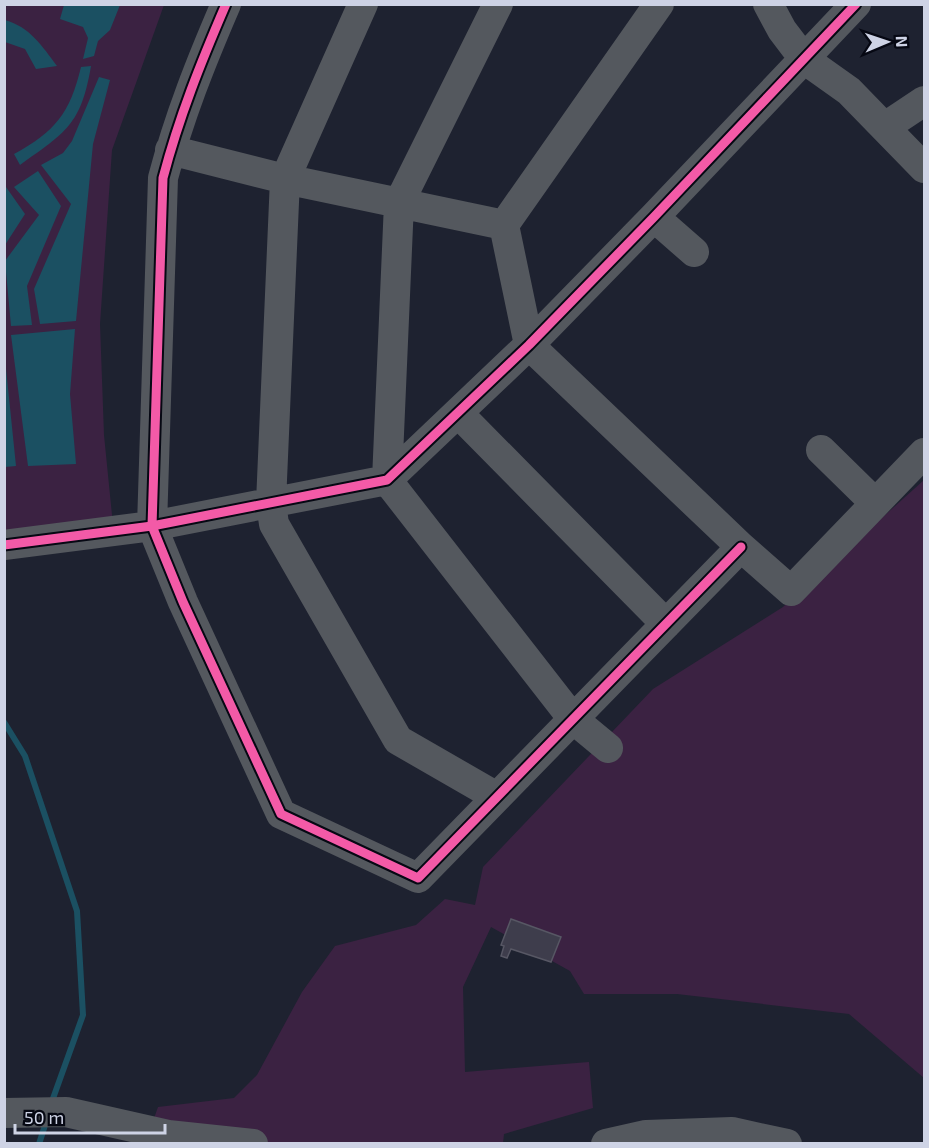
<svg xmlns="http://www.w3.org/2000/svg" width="929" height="1148" viewBox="0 0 929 1148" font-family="'Exo 2',sans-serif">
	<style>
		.green { fill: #3b2242 }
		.water { fill: #1b5062 }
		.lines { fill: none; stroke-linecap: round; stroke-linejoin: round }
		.stream { stroke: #1b5062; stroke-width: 6 }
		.building { fill: #3e3d4c; stroke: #575764; stroke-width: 1.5 }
		.minor { stroke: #54585e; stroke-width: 30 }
		.cycleway-casing { stroke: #060813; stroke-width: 13 }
		.cycleway { stroke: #f35aa7; stroke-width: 9 }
	</style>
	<rect width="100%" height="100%" fill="#1e2230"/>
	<path class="green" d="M4 5H164L112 150 100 324 104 435 113 525 5 533Z
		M924 480V1078L849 1014 677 994H584L570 971 491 927 463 987 465 1072 589 1062 593 1108 504 1134 503 1143 145 1144 158 1107 234 1098 257 1075 302 992 335 946 416 925 445 899 475 905 483 867 653 689 783 607Z"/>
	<path class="water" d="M64 5H120L110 30 98 41 94 56 83 59 88 38 83 27 60 19Z
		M5 20C30 27 42 46 57 66L36 69 25 49 5 42Z
		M91 66C81 125 66 132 20 165L14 154C55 132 70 113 81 67Z
		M99 77 110 80 93 144 76 321 40 324 34 289 71 204 41 165 63 153 72 141Z
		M38 171 61 206 27 286 32 325 11 326 5 261 39 215 14 187Z
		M6 187 25 214 5 245 4 189Z
		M75 329 70 394 76 464 28 466 11 335Z
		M4 349 16 466 5 467H4Z"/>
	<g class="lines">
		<path class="stream" d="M4 722 25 756 77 911 83 1015 51 1104
			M39 1144 46 1122"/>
	</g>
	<path class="building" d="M511 919 561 937 551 962 511 949 507 958 501 956 504 946 501 945Z"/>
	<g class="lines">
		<path class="minor" d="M226 4C201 62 179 117 163 178L152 526 183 602 281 814 418 878 741 547
			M363 4 285 179 271 503 274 524 398 740 497 797
			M498 4 399 203 387 480 573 719 608 748
			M659 4 504 225 529 345 741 547 791 591 924 453
			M768 4 782 30 804 59 849 91 924 168
			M885 127 924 101
			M170 150 285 179 504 225
			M654 217 694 252
			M458 413 666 624
			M821 450 875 503
			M4 545 152 526 387 480 529 345 654 217 856 4
			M4 1113 66 1112 168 1135 253 1144
			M606 1144 646 1135 732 1132 787 1144"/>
		<defs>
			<path id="cycleway" d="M226 4C201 62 179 117 163 178L152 526 183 602 281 814 418 878 741 547
				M4 545 152 526 387 480 529 345 654 217 856 4"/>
		</defs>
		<use href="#cycleway" class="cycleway-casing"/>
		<use href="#cycleway" class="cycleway"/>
	</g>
	<rect width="929" height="1148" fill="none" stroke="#ced3e5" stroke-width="12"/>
	<g transform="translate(887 42) rotate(88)" stroke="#060813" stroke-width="4.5" paint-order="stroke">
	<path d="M0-4.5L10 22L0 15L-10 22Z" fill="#ced3e5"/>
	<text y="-9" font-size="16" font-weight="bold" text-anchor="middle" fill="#ced3e5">N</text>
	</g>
	<path d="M15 1124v9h150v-9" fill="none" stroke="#ced3e5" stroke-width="3"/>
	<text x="24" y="1124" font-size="18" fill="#ced3e5" stroke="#060813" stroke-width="4.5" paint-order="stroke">50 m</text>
</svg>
